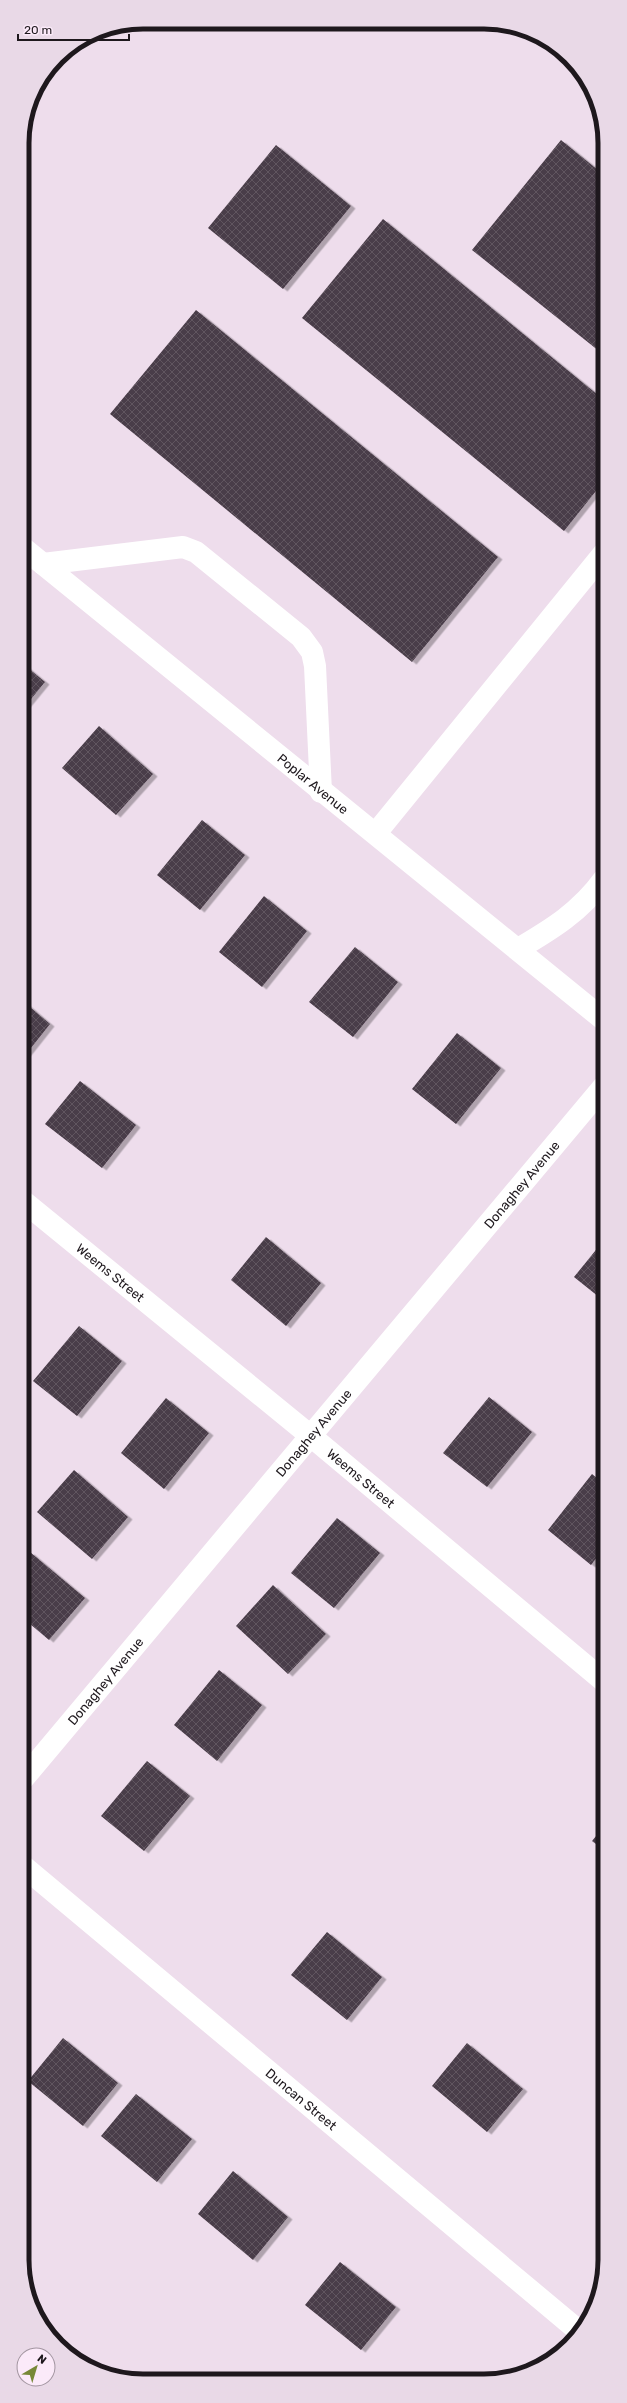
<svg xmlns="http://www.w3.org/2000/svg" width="627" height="2403" viewBox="0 0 627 2403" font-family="Rubik,sans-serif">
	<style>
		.building { fill: url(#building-cross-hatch); filter: url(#shadow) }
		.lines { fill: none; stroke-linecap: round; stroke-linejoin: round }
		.minor { stroke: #fff; stroke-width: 22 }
		.labels { text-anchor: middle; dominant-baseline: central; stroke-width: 4; stroke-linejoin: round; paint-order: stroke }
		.street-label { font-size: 13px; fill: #1e181d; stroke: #fbeaf9 }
		.rim { fill: none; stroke: #1e181d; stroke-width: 5 }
	</style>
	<defs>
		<pattern id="building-cross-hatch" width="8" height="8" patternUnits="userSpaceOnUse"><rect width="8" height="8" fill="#493c48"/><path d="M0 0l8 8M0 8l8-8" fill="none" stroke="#60555f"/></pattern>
		<filter id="shadow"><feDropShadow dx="4.5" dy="2.5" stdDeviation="0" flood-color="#0004"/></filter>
	</defs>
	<rect width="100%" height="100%" fill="#eeddec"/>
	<path class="building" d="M561 140 604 175V355L472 250Z
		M276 145 351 206 283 289 208 228Z
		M383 219 604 400V481L564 531 302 318Z
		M196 310 498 557 412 662 110 414Z
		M22 663 45 682 22 710Z
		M99 726 153 774 116 815 62 768Z
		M202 820 245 855 200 910 157 875Z
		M264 896 307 931 262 987 219 952Z
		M355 947 398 982 353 1037 309 1002Z
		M23 1001 50 1024 23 1058Z
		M457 1033 501 1068 456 1124 412 1089Z
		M80 1081 136 1125 102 1168 45 1124Z
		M266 1237 321 1283 286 1326 231 1280Z
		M604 1240V1301L574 1277Z
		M79 1326 122 1361 77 1416 33 1381Z
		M489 1397 532 1432 487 1487 443 1453Z
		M166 1398 209 1433 164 1489 121 1453Z
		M74 1470 128 1517 92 1559 37 1512Z
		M592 1474 604 1484V1548L591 1565 548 1530Z
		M337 1518 380 1553 334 1608 291 1573Z
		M30 1552 85 1598 49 1640 23 1618V1560Z
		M273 1585 326 1634 288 1674 236 1626Z
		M219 1670 262 1705 217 1761 174 1725Z
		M147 1761 190 1796 144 1851 101 1816Z
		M605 1825V1851L592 1841Z
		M327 1932 382 1977 347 2020 291 1975Z
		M63 2038 118 2083 83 2126 28 2081Z
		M467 2043 523 2089 487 2132 432 2086Z
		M136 2094 192 2139 157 2182 101 2136Z
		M233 2171 288 2217 253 2260 198 2214Z
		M340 2262 396 2307 361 2350 305 2305Z"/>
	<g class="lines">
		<g class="minor">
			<path id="s1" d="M22 547 604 1020"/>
			<path d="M43 564 183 547 196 552 301 637 312 652 315 666 321 792"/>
			<path d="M376 833 604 553"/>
			<path d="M518 949C552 929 580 912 604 879"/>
			<path id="s2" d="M23 1201 312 1437 605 1682"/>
			<path id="s3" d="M23 1779 604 1086"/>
			<path id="s4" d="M23 1866 580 2332"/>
		</g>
	</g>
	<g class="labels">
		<g class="street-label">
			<text stroke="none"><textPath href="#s1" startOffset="375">Poplar Avenue</textPath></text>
			<text stroke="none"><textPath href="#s3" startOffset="776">Donaghey Avenue</textPath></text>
			<text stroke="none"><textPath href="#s2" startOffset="113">Weems Street</textPath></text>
			<text stroke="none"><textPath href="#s3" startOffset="452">Donaghey Avenue</textPath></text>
			<text stroke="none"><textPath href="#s2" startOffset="437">Weems Street</textPath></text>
			<text stroke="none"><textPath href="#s3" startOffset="128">Donaghey Avenue</textPath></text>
			<text stroke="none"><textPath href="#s4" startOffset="363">Duncan Street</textPath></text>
		</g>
	</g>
	<path d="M0 0H627V2403H0ZM143 29H484A114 114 0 0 1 598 143V2260A114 114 0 0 1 484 2374H143A114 114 0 0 1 29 2260V143A114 114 0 0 1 143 29Z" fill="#e9d9e7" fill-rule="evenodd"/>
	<path class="rim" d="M143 29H484A114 114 0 0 1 598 143V2260A114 114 0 0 1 484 2374H143A114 114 0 0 1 29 2260V143A114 114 0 0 1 143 29Z"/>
	<g transform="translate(36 2367) rotate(38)"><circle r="19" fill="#fbeaf9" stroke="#a396a1"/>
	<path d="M0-3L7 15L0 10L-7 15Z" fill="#778837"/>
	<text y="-6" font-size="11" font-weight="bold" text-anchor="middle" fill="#1e181d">N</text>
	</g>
	<path d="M18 34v6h111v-6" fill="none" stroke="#1e181d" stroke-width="2"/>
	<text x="24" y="34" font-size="12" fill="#1e181d" stroke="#fbeaf9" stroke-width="3" paint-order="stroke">20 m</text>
</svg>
